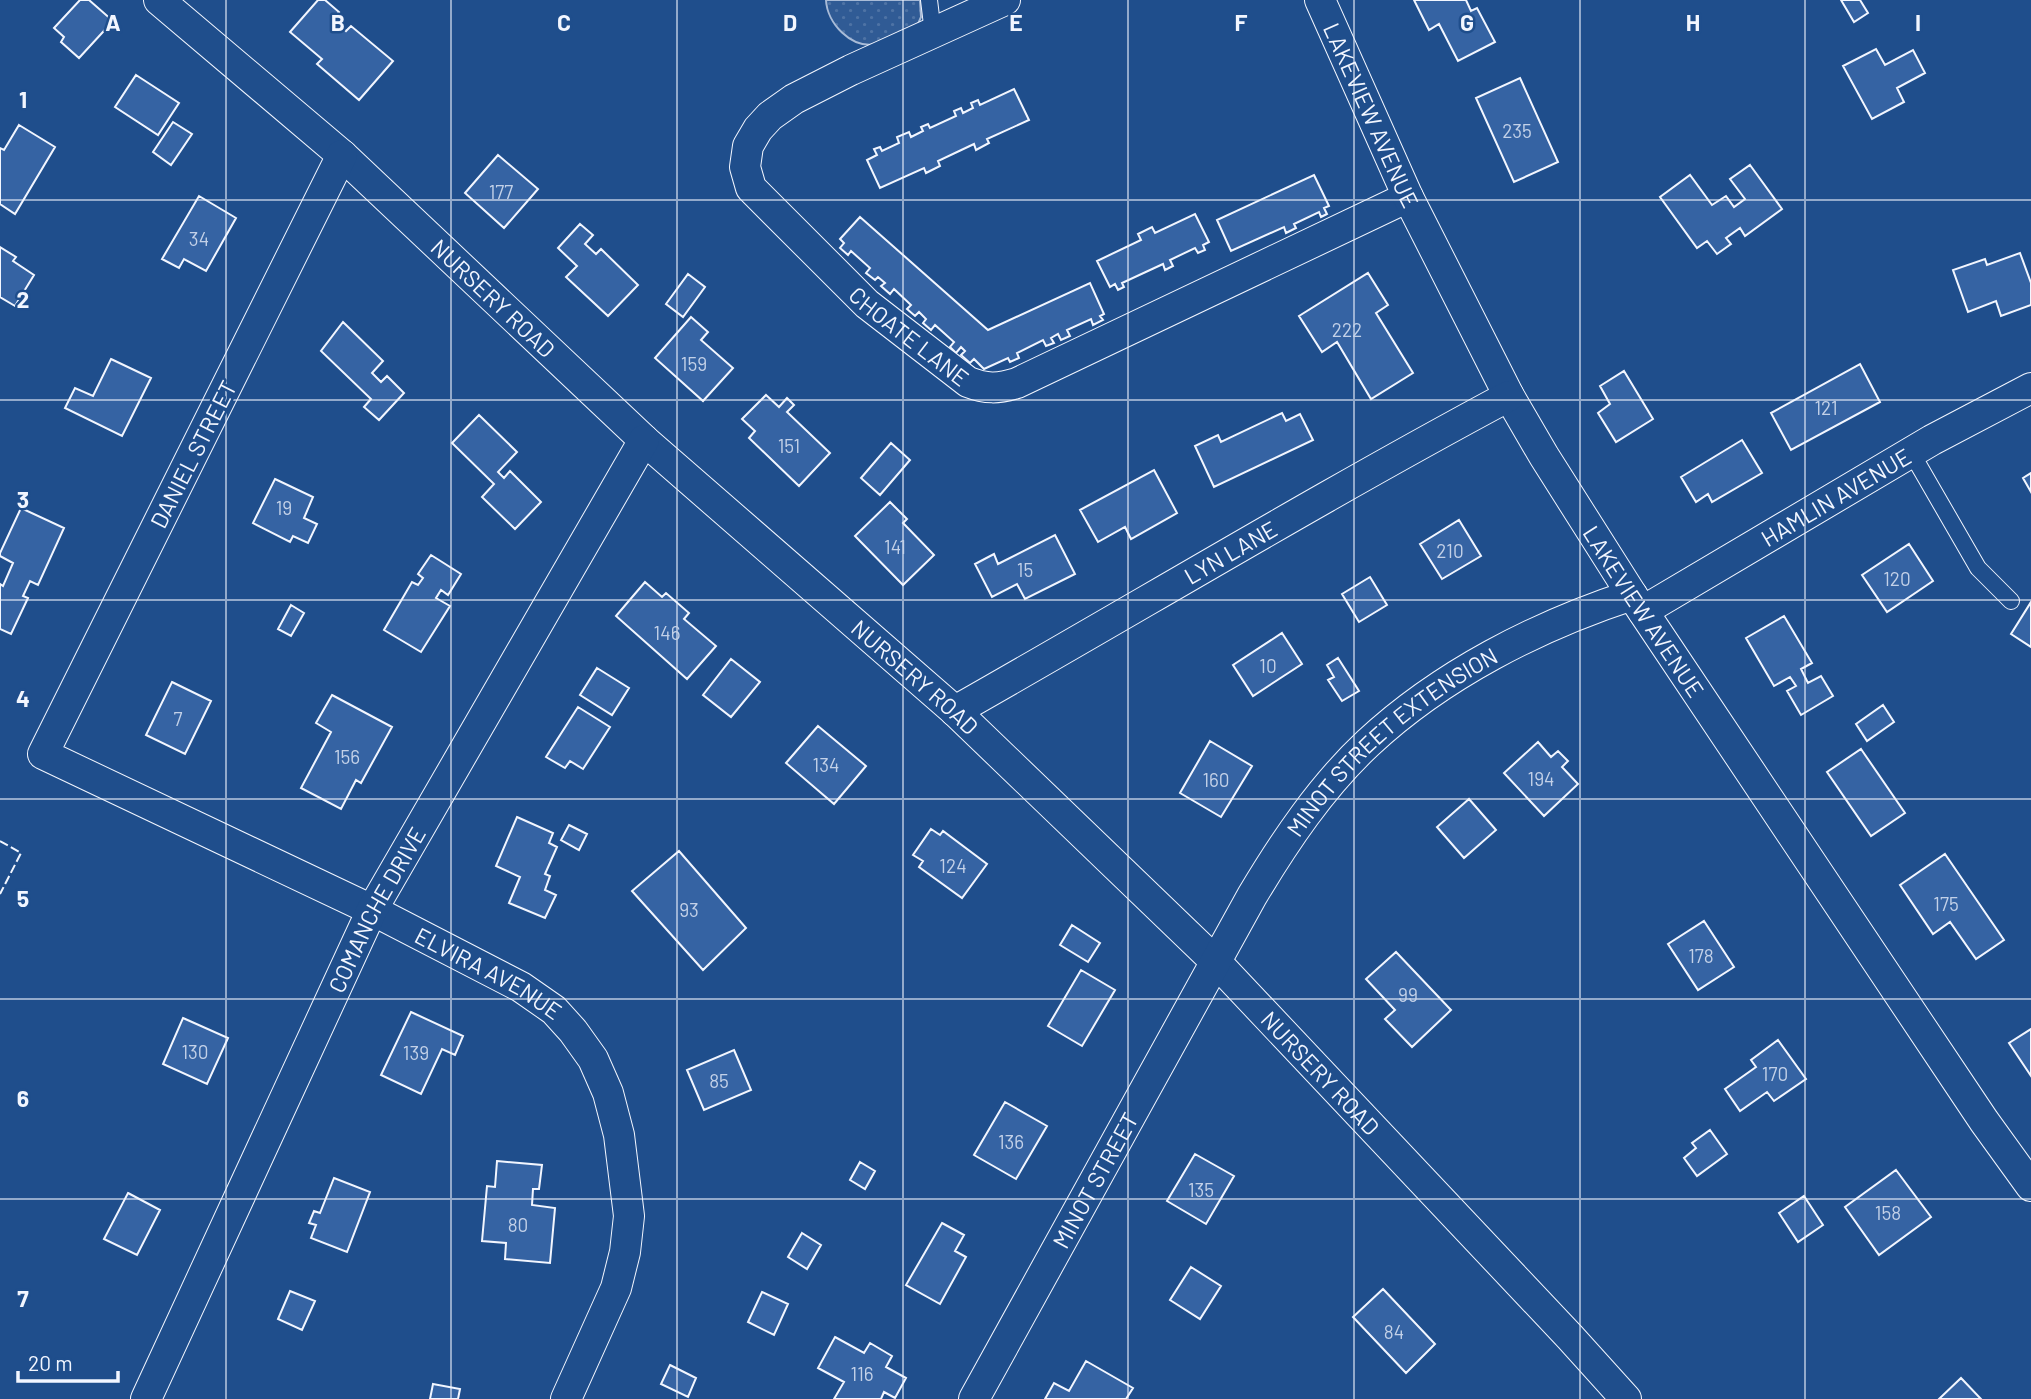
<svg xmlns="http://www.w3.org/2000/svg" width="2031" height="1399" viewBox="0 0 2031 1399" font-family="Barlow,sans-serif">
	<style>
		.grass { fill: url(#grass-dots); stroke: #a8bbd7; stroke-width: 2 }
		.building { fill: #3563a3; stroke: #f2f6ff; stroke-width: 2 }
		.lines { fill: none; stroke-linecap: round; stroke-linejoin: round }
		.service-casing { stroke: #f2f6ff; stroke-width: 18 }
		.minor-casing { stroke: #f2f6ff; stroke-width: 32 }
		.service { stroke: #1f4e8c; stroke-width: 16 }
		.minor { stroke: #1f4e8c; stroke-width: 30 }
		.fence { stroke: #f2f6ff; stroke-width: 2; stroke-dasharray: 9 3.5; stroke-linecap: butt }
		.grid { fill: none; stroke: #f2f6ff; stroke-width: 2; stroke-opacity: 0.55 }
		.labels { text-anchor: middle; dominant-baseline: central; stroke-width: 5; stroke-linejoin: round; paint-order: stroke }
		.number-label { font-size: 19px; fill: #c3d1e8 }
		.street-label { font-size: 23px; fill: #f2f6ff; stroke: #1f4e8c }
		.grid-label { font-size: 23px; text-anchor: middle; font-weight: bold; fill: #f2f6ff; stroke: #1f4e8c; stroke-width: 5; stroke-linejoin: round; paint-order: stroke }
	</style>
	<defs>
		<pattern id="grass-dots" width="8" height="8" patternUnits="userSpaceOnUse" patternTransform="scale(1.75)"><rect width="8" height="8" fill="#305b95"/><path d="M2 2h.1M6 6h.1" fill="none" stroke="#4e73a5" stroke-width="1.8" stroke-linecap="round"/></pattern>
	</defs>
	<rect width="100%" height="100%" fill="#1f4e8c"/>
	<path class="grass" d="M826 0H920L921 17 918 24C905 30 890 41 876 44 851 49 827 23 826 0Z"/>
	<path class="building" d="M80 0H89L113 21 79 58 61 42 64 37 54 28Z
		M318 0H325L339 12 333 19 346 31 351 26 393 61 359 100 317 64 322 59 290 32Z
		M1414 0H1466L1471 11 1477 8 1495 42 1458 61 1439 24 1429 30Z
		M1841 0H1860L1868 13 1854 22Z
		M1876 49 1885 65 1913 50 1925 73 1897 88 1904 102 1872 119 1843 66Z
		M136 75 179 103 158 135 115 107Z
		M1520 78 1558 162 1514 182 1476 98Z
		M1014 89 1029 120 987 139 989 143 976 150 974 144 938 161 940 166 926 173 924 168 880 188 867 160 877 155 874 149 880 147 882 151 899 143 897 137 909 132 911 137 923 131 921 127 928 124 930 128 956 116 954 111 961 108 963 113 973 108 971 103 978 100 980 105Z
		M173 122 192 134 171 165 153 152Z
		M19 125 55 147 15 214 0 204V148L4 150Z
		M498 155 538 189 504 228 465 193Z
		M1750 165 1782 209 1745 236 1740 228 1726 238 1731 244 1717 254 1707 241 1697 248 1660 197 1690 175 1712 205 1726 196 1734 207 1745 199 1730 179Z
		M1314 175 1329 206 1324 208 1327 214 1321 217 1319 212 1294 224 1296 228 1286 233 1284 227 1231 251 1217 220Z
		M199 196 236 218 206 271 184 259 179 268 162 259Z
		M1195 214 1209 242 1203 245 1205 250 1198 253 1195 248 1170 260 1173 266 1165 270 1163 264 1122 283 1124 287 1118 290 1115 284 1110 287 1097 261 1141 240 1138 234 1152 227 1155 233Z
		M860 217 988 330 1090 283 1104 314 1100 316 1103 320 1093 325 1091 319 1067 330 1070 336 1061 340 1058 334 1051 338 1054 343 1046 346 1043 340 1017 353 1019 358 1010 362 1008 358 984 369 974 359 970 363 961 355 965 351 961 347 956 353 950 347 954 342 935 325 931 330 923 323 926 319 919 312 915 316 907 309 911 305 894 289 890 294 881 286 885 283 878 277 875 280 866 273 870 268 851 251 848 255 840 248 844 243 840 239Z
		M580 224 593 235 585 244 596 254 601 249 638 285 608 316 566 277 577 266 558 248Z
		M0 247 16 257 13 261 34 275 15 306 0 297Z
		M2020 253 2031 283V305L2001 316 1996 301 1968 312 1953 270 1985 259 1987 265Z
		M1368 273 1388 305 1376 313 1413 373 1371 399 1337 342 1322 352 1299 316Z
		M688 274 705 287 683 317 666 304Z
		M691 317 708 332 701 340 733 368 703 401 655 358Z
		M343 322 383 361 372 373 381 382 387 376 404 393 379 420 364 407 371 399 321 351Z
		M111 359 151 378 122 436 65 408 75 388 93 396Z
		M1860 364 1880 402 1791 450 1771 413Z
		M1624 371 1653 419 1616 442 1598 413 1610 404 1600 386Z
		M766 395 779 407 787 398 794 405 787 412 830 453 799 486 749 438 755 431 742 419Z
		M1282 413 1286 421 1300 414 1313 440 1214 487 1195 446 1218 435 1221 442Z
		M479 415 517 452 498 472 504 478 510 471 541 502 515 529 482 497 494 484 452 443Z
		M1742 440 1762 473 1712 502 1708 494 1696 502 1681 477Z
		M891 443 910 460 880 495 861 478Z
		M1154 470 1177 513 1131 539 1125 527 1098 542 1080 510Z
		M2031 473V492L2023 478Z
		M275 479 313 497 304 518 317 524 308 543 293 536 290 542 253 523Z
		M890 502 907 519 903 523 934 555 903 585 855 536Z
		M21 508 64 528 38 585 30 581 23 596 28 598 11 634 0 629V584L3 586 13 563 0 556V553Z
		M1459 520 1481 556 1442 579 1420 544Z
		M1055 535 1075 574 1025 599 1017 584 992 597 975 564 994 554 998 564Z
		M1909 544 1933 581 1887 612 1862 575Z
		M431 555 461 574 448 595 441 590 436 598 450 606 421 652 384 630 412 582 418 585 423 578 418 574Z
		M1370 577 1387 605 1359 622 1342 594Z
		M645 582 662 597 666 593 689 613 684 619 716 646 687 679 616 616Z
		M2031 602V647L2011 634Z
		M291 605 304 613 291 636 278 629Z
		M1784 616 1812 663 1801 669 1808 683 1821 676 1833 696 1801 715 1787 691 1796 686 1790 677 1774 686 1746 638Z
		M1282 633 1302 664 1253 696 1233 665Z
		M1338 658 1359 691 1342 701 1328 680 1334 677 1327 665Z
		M731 659 760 682 731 717 703 695Z
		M597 668 629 688 612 715 580 695Z
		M172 682 211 701 185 754 146 735Z
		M332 695 392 727 361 783 356 780 341 809 301 788 331 732 316 723Z
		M1883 705 1894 722 1867 741 1856 724Z
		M578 707 610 727 583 769 570 761 565 768 546 757Z
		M818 726 866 766 834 804 786 763Z
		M1210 741 1252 766 1221 817 1180 793Z
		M1538 742 1551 757 1558 751 1568 761 1562 767 1578 784 1544 816 1504 773Z
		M1861 749 1905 813 1871 836 1827 772Z
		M1469 799 1496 830 1464 858 1437 827Z
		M517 817 553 833 549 843 557 847 545 874 550 876 545 890 556 895 545 918 509 903 520 877 496 866Z
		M569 825 587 834 579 850 561 840Z
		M931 829 940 835 943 831 987 864 962 898 919 867 923 861 913 855Z
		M679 851 746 928 703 970 632 891Z
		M1945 854 2004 940 1976 959 1950 922 1933 934 1900 885Z
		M1704 921 1734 967 1698 990 1668 944Z
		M1072 925 1100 943 1088 962 1060 945Z
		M1396 952 1451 1010 1412 1047 1385 1019 1395 1010 1366 979Z
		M1081 970 1115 990 1082 1046 1048 1026Z
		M411 1012 463 1036 455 1055 442 1049 421 1094 381 1075Z
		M183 1018 228 1038 207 1084 163 1064Z
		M2031 1029V1076L2009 1043Z
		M1778 1040 1806 1079 1774 1101 1767 1092 1740 1111 1725 1089 1756 1067 1751 1060Z
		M734 1050 751 1090 704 1110 687 1070Z
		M1005 1102 1047 1126 1016 1179 974 1155Z
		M1710 1130 1727 1154 1697 1176 1684 1158 1696 1148 1692 1143Z
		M1195 1154 1234 1176 1206 1224 1167 1201Z
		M497 1161 542 1165 539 1189H533L532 1205 555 1208 550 1263 505 1259 506 1243 482 1241 487 1186 495 1187Z
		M860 1162 875 1171 865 1189 850 1180Z
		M1896 1170 1931 1217 1879 1255 1845 1207Z
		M334 1178 370 1192 347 1252 311 1238 316 1225 309 1223 314 1211 320 1213Z
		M128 1193 160 1210 137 1255 104 1239Z
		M1804 1196 1823 1225 1798 1242 1779 1213Z
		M942 1223 964 1235 955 1251 966 1257 940 1304 906 1285Z
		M802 1233 821 1245 807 1269 788 1257Z
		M1191 1267 1221 1286 1200 1319 1170 1300Z
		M1383 1289 1435 1344 1406 1373 1353 1317Z
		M290 1291 315 1301 302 1330 278 1319Z
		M762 1292 788 1304 774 1335 748 1322Z
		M835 1337 864 1353 870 1343 892 1356 886 1367 906 1378 895 1398 884 1392 881 1399H834L844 1382 818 1368Z
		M1086 1361 1133 1388 1126 1399H1045L1054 1383 1069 1391Z
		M670 1365 696 1378 688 1397 661 1384Z
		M1961 1378 1981 1399H1939Z
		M433 1384 460 1389 458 1399H430Z"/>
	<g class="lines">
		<defs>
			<path id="service" d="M929 0 933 33
				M1911 452 1978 568 2011 601"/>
			<g id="minor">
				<path id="s1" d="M159 0 342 155 644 440 955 711 1217 963 1570 1337 1626 1399"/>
				<path id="s2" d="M1005 0 851 70 794 99 770 116 758 129 748 146 745 167 751 188 867 304 968 382C986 389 998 389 1017 383L1408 197"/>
				<path id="s3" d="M1320 0 1408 197 1509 396 1544 456 1632 595 1984 1121 2031 1186"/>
				<path id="s4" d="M342 155 43 754 372 910 521 987 554 1010 573 1031 593 1059 608 1093 619 1135 629 1216 625 1252 616 1288 566 1399"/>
				<path id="s5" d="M1643 611 1932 440 2031 388"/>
				<path id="s6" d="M955 711C1140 606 1322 496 1509 396"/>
				<path id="s7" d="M146 1399 372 910 644 440"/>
				<path id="s8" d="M974 1399 1252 896C1285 841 1321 787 1368 743 1441 675 1537 626 1632 595"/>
			</g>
		</defs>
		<use href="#service" class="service-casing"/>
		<use href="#minor" class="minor-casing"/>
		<use href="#service" class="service"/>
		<use href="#minor" class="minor"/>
		<path class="fence" d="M0 841 21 853 0 894"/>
	</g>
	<path class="grid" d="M226 0V1399M451 0V1399M677 0V1399M903 0V1399M1128 0V1399M1354 0V1399M1580 0V1399M1805 0V1399M0 200H2031M0 400H2031M0 600H2031M0 799H2031M0 999H2031M0 1199H2031"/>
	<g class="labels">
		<g class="number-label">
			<text x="1517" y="130">235</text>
			<text x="501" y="191">177</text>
			<text x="199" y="238">34</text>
			<text x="1347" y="329">222</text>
			<text x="694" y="363">159</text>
			<text x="1826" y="407">121</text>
			<text x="789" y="445">151</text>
			<text x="284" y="507">19</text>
			<text x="895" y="546">141</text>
			<text x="1450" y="550">210</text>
			<text x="1025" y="569">15</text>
			<text x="1897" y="578">120</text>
			<text x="667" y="632">146</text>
			<text x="1268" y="665">10</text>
			<text x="178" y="718">7</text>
			<text x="347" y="756">156</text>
			<text x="826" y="764">134</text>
			<text x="1541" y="778">194</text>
			<text x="1216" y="779">160</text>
			<text x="953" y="865">124</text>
			<text x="1946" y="903">175</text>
			<text x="689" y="909">93</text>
			<text x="1701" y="955">178</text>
			<text x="1408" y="994">99</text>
			<text x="195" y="1051">130</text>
			<text x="416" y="1052">139</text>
			<text x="1775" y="1073">170</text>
			<text x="719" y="1080">85</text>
			<text x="1011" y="1141">136</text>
			<text x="1201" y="1189">135</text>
			<text x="1888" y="1212">158</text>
			<text x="518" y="1224">80</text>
			<text x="1394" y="1331">84</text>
			<text x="862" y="1373">116</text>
		</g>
		<g class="street-label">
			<text stroke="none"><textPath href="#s3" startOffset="126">LAKEVIEW AVENUE</textPath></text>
			<text stroke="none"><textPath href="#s1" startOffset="448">NURSERY ROAD</textPath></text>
			<text stroke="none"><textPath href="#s2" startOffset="560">CHOATE LANE</textPath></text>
			<text transform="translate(193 454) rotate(-63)">DANIEL STREET</text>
			<text stroke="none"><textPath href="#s5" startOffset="224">HAMLIN AVENUE</textPath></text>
			<text stroke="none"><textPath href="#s6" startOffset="318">LYN LANE</textPath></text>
			<text stroke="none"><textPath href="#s3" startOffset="693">LAKEVIEW AVENUE</textPath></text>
			<text stroke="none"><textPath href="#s1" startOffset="1015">NURSERY ROAD</textPath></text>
			<text stroke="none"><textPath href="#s8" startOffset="786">MINOT STREET EXTENSION</textPath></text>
			<text stroke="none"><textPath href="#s7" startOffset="541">COMANCHE DRIVE</textPath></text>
			<text stroke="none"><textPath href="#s4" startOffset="1166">ELVIRA AVENUE</textPath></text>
			<text stroke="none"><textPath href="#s1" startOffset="1582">NURSERY ROAD</textPath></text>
			<text stroke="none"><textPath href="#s8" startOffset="250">MINOT STREET</textPath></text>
		</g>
	</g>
	<g class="grid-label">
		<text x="113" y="31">A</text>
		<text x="338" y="31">B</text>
		<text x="564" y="31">C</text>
		<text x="790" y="31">D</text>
		<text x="1016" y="31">E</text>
		<text x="1241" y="31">F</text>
		<text x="1467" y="31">G</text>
		<text x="1693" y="31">H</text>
		<text x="1918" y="31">I</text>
		<text x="23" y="108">1</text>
		<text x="23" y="308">2</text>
		<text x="23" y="508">3</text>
		<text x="23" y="707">4</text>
		<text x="23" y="907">5</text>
		<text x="23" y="1107">6</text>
		<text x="23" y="1307">7</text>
	</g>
	<path d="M18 1371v10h100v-10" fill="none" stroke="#f2f6ff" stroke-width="3.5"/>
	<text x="28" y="1371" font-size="21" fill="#f2f6ff" stroke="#1f4e8c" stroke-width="5" paint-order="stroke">20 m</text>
</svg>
